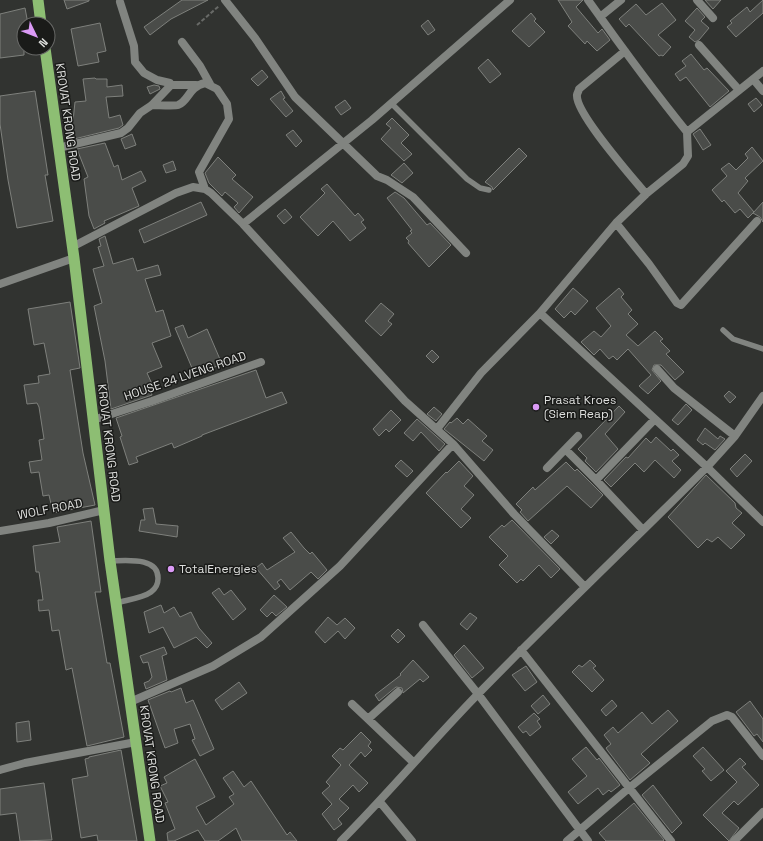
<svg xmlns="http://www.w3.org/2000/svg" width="763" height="841" viewBox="0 0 763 841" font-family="'Space Grotesk',sans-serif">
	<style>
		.building { fill: #4a4c49; stroke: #7e807c }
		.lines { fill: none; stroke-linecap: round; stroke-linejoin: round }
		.path { stroke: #686a67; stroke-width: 2; stroke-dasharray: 4 2; stroke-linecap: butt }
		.service { stroke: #818480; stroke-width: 5.5 }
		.minor { stroke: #818480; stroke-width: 8 }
		.tertiary { stroke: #818480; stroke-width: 8 }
		.trunk { stroke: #8dbe73; stroke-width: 11 }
		.poi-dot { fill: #db9af6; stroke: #1a1b19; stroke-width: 1.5 }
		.labels { text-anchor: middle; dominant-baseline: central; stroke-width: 3; stroke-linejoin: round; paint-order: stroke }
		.street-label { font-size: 12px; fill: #dedfdd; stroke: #1a1b19 }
		.poi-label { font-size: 12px; fill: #dedfdd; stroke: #1a1b19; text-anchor: start }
	</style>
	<rect width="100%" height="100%" fill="#313330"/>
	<path class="building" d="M64 0H89V1L67 9Z
		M182 0H208L171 19 150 35 144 27Z
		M558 0H583L576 7 598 33 602 29 610 40 597 51 587 41 585 44 568 26 572 22Z
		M705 0H721L713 9Z
		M763 0V13L736 37 727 27 732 23 730 21 747 7 750 12Z
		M662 3 676 20 658 35 671 47 663 56 661 55 659 56 629 24 626 27 619 19 636 4 646 15Z
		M25 8 28 24H24V55L0 58V14Z
		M697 8 705 17 701 21 709 28 699 40 695 42 689 37 695 30 685 21Z
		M531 13 536 19 534 21 545 32 529 47 512 31Z
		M428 20 435 30 428 35 421 26Z
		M100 23 106 51 97 53 99 62 78 66 71 29Z
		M691 54 704 70 707 68 729 91 710 107 686 77 680 81 675 74 686 66 682 61Z
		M488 59 501 74 490 83 478 68Z
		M262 70 268 77 258 86 251 79Z
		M95 78 96 79H107V87L122 85 123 96 106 97 109 118 120 115 123 125 119 128 74 139 70 122 73 121 75 102 86 101 83 79Z
		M154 85 159 86 160 89 150 94 147 87Z
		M35 91 48 175H45L53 221 17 228 8 180 0 124V96Z
		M281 91 285 98 283 99 293 111 286 117 270 99Z
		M756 98 762 105 754 112 748 104Z
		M345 100 351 108 341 115 335 107Z
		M392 118 409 135 401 143 412 154 404 161 381 139 391 128 386 124Z
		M700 129 711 145 703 150 693 134Z
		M293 130 302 141 296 147 286 135Z
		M132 134 136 145 125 149 121 139Z
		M105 143 114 167 118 165 122 180 141 171 146 181 132 188 139 206 104 221 105 223 94 229 89 216 84 179 88 177 77 149Z
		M752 147 763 161 745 178 748 181 738 193 754 212 748 218 740 209 735 213 724 200 722 202 712 190 727 176 721 169 729 163 736 170 748 158 745 154Z
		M519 148 527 156 493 190 492 187 485 182Z
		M218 157 236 175 232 179 253 197 239 213 234 207 238 203 225 192 222 196 209 183 205 173Z
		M173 161 176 170 166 173 163 165Z
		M404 163 413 173 402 183 391 175Z
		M327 184 355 216 358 213 364 220 361 222 366 228 350 241 333 221 318 236 300 217 320 198 325 193 321 189Z
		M395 192 404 198 427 225 430 223 451 245 429 267 408 243 409 241 406 238 412 233 410 231 412 230 387 198Z
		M201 202 207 215 144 243 139 230Z
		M763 202V222L760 217 753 213Z
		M285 209 292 217 284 224 277 216Z
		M105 236 113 264 133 258 137 271 158 265 161 275 145 279 156 312 163 310 171 336 152 343 162 367 147 373 152 384 149 385 152 395 111 409 105 361 94 306 102 303 93 269 104 266 98 247 101 246 99 239Z
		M573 288 588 301 575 315 571 311 564 318 555 309Z
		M619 288 624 294 621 297 632 310 628 314 638 324 626 335 638 346 655 331 663 339 660 341 670 351 666 354 684 372 675 380 661 365H654L652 370 661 381 648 394 639 386 651 375 628 349 617 360 613 356 609 359 600 349 594 355 581 342 594 331 601 337 611 326 596 308Z
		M70 302 80 368 70 370 83 453 95 505 53 513 49 495 43 496 39 472 31 473 29 462 42 460 39 440 44 439 39 407 37 403 27 404 24 385 39 383 38 376 50 374 44 343 34 345 28 309Z
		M381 303 394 314 388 321 392 324 381 336 365 321Z
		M183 325 188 338 207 329 222 364 195 375 175 328Z
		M432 350 439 357 433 363 426 356Z
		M256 370 266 398 282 392 287 403 202 435V436L174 448 172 443 136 457 138 462 129 465 120 437 122 436 116 418Z
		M729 391 736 397 730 403 724 396Z
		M686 404 692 410 678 425 672 420Z
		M619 406 625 412 605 434 618 449 596 472 585 461 587 458 578 449Z
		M434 407 442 414 436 421 427 414Z
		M391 410 401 420 389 432 386 429 379 436 373 429Z
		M457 418 463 424 468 419 487 436 482 441 493 450 484 461 444 429 450 422 451 423Z
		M417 419 445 444 439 451 421 432 413 441 404 433Z
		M705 428 718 439 720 436 725 439 715 450 705 443 703 445 697 440Z
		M656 437 671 451 673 449 679 455 672 461 681 470 674 478 655 460 644 472 635 463 611 487 604 480 626 457 628 458 646 438 651 443Z
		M745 454 752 461 737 477 730 469Z
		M401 460 413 471 407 477 395 466Z
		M459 461 473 476 464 486 474 495 461 509 471 518 461 528 426 493 446 472 447 473Z
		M566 462 575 471 577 469 603 495 591 508 567 486 528 521 520 512 522 510 516 504 533 487 535 490Z
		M706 475 735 503 736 508 742 513 732 523 745 535 731 549 718 537 712 542 707 539 698 548 668 517Z
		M153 508 156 524 178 526 177 537 139 531 141 520H145L143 509Z
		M512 520 560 569 551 578 539 565 523 581 521 579 517 583 499 565 508 556 489 537 502 525 504 527Z
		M91 521 101 592H95L107 663H110L124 737 87 746 72 668 66 670 59 630 52 631 49 610 39 611 38 600H43L39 572H36L33 546 60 542 57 527Z
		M552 530 559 536 551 544 544 537Z
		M291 532 304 548 310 554 312 552 327 570 318 579 311 572 290 590 281 579 277 582 280 586 275 590 256 568 262 563 267 570 295 552 283 538Z
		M219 588 224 595 231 590 246 609 233 620 212 593Z
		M274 595 287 607 276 616 272 612 267 617 260 610Z
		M161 605 164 613 174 607 180 617 191 612 199 628 212 643 207 648 196 637 174 648 163 627 149 633 144 612Z
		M470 613 477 618 467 630 460 624Z
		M328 617 337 625 345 618 355 628 345 639 338 631 325 643 315 632Z
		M398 629 405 636 398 643 391 636Z
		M464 645 484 668 472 678 454 655Z
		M164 647 167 654 162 656 167 680 146 689 144 683 149 681 152 677 148 662 143 663 140 656Z
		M413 660 429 677 423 682 420 679 403 693 402 688 396 687 379 701 375 695 401 675 400 674Z
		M590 660 596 666 593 668 604 680 592 692 572 672 579 665 582 667Z
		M526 666 537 682 525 691 512 675Z
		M239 682 247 693 222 710 215 700Z
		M181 688 186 703 193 700 214 749 200 756 192 740 195 739 190 724 174 729 178 743 165 748 148 700 170 691 171 692Z
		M543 695 550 704 538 714 531 706Z
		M612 700 617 706 606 716 601 710Z
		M750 701 763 719V742L757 734 754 736 736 712Z
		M668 710 678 721 641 754 650 763 630 780 608 751 606 748 611 744 604 735 613 727 618 733 642 712 652 724Z
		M534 713 540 719 537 721 541 727 530 736 526 731 523 733 518 727Z
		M29 721 31 740 17 742 16 723Z
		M361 732 371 742 368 746 372 750 365 757 361 752 349 765 368 783 359 792 353 785 339 799 349 808 338 819 342 824 334 830 322 814 332 804 322 793 330 786 326 782 341 765 332 756 340 748 343 750Z
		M586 747 597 760 599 758 620 785 611 792 609 790 603 795 598 788 578 804 568 792 587 776 572 759Z
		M703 747 724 770 711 781 702 771 705 769 693 756Z
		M121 750 137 841H98L97 835 81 838 72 779 88 776 85 759 89 758V757Z
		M740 758 746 764 742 767 759 785 738 805 734 801 722 813 739 828 729 841 703 815 737 782 726 771Z
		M195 759 215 797 196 807 206 825 234 804 229 797 234 794 223 778 233 771 244 787 251 781 287 835 290 832 297 841H242L236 828 218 841H205L198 830 174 841H168L167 833 175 829 165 803 168 802 160 786 167 783 164 777Z
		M44 783 52 840 20 841 16 813 0 815V789Z
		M653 785 682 823 672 833 642 795Z
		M634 803 664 840 663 841H606L599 833Z"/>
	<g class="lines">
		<path class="path" d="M197 25 219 6"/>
		<path class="service" d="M391 103 467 179 480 188 489 190
			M723 330 733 339 763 349
			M110 561C124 561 159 556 158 579 158 584 155 589 151 592 143 598 126 600 116 603"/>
		<path class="minor" d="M225 0 255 38 295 97 377 176 387 180 413 197 466 253
			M588 0C620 45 652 89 687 132
			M697 0 713 18
			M600 17 621 0
			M182 42 200 66 210 84
			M699 45 739 90
			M625 51 579 89C579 91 577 93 577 95 575 113 633 178 646 194
			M753 79 763 91
			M171 85H196
			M152 105C158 105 175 106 178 105 189 101 188 87 205 83L217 89 227 104 229 119 199 172 205 189
			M58 148 121 133 128 128 140 113 152 105 171 85 170 83 157 80 144 73 135 62 134 46 120 2
			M616 223 649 264 677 303 681 305 757 221
			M243 224 372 120 510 0
			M72 247 176 193 193 187 205 189 211 193 243 224 405 401 453 444 514 514 584 586
			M0 284 74 258
			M540 313 707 467 763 522
			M657 369 674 388 735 436
			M93 420 152 401 261 362
			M437 429 481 373 540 313 616 223 646 194 683 164 688 156 687 132 763 71
			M566 450 596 480
			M547 468 578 436
			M643 530 596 480 655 419
			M0 531 49 523 104 510
			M423 625 478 694 588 841
			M521 650 671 841
			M398 692 368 719 414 763
			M130 702 213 666 261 637 340 566 453 444
			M352 704 368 719
			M0 770 25 763 136 742
			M380 802 412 841
			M341 841C389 793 432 741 479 693 554 616 632 542 707 467L735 436 763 396
			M567 841 629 788 712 721 727 715 732 717 763 756"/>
		<path class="tertiary" d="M734 841 763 812"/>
		<path class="trunk" d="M38 0 41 24
			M45 48 74 258 110 561 150 841"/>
	</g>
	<g class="poi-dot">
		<circle cx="536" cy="407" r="4"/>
		<circle cx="171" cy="569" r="4"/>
	</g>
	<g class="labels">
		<g class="street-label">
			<text transform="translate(68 122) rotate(82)">KROVAT KRONG ROAD</text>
			<text transform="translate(185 376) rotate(-19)">HOUSE 24 LVENG ROAD</text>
			<text transform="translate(109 443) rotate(83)">KROVAT KRONG ROAD</text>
			<text transform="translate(50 509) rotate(-11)">WOLF ROAD</text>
			<text transform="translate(152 764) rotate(82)">KROVAT KRONG ROAD</text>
		</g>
		<g class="poi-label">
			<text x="544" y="400">Prasat Kroes<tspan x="544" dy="14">(Siem Reap)</tspan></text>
			<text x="179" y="569">TotalEnergies</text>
		</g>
	</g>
	<g transform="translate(36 36) rotate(133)"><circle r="19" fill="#1a1b19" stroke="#686967"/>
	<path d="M0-3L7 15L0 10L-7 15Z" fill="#db9af6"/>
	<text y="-6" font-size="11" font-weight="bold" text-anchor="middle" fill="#dedfdd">N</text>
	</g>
</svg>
